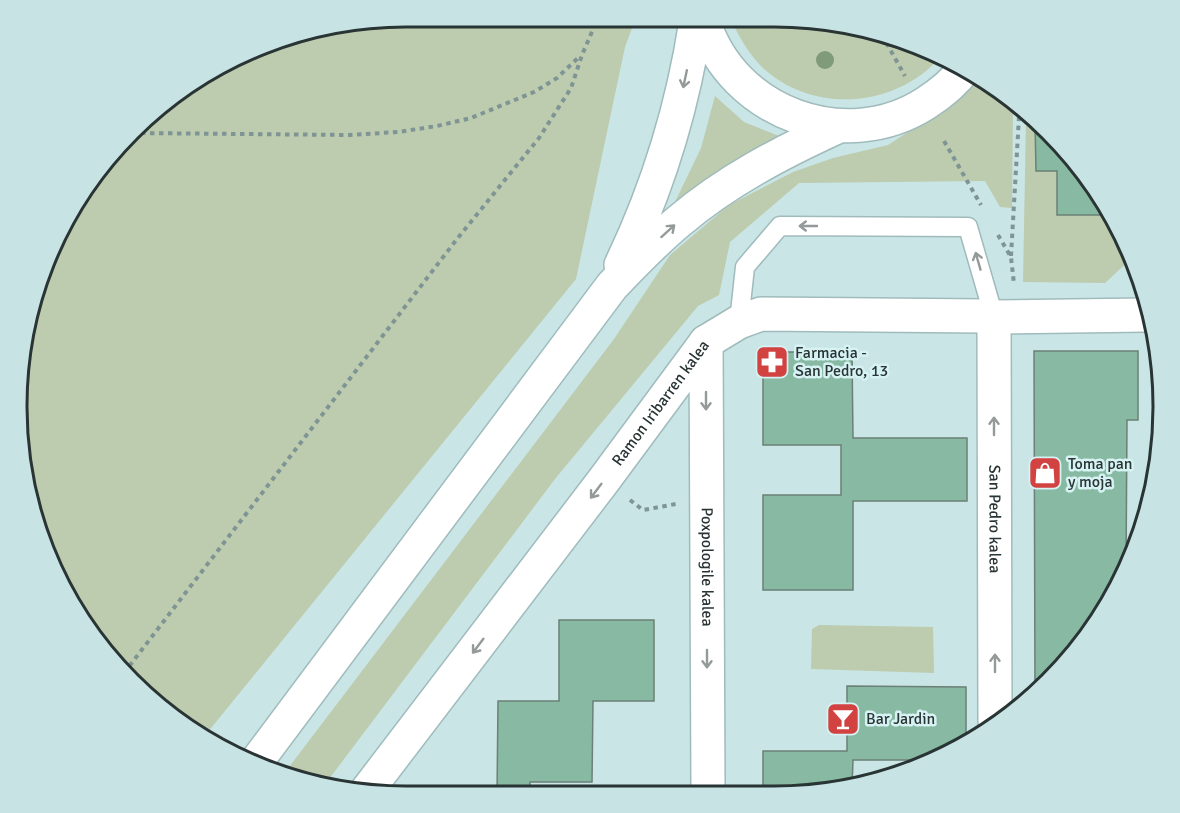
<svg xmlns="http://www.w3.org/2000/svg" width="1180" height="813" viewBox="0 0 1180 813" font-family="Signika,sans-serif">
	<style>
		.green { fill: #bdccae }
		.building { fill: #88b9a2; stroke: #6b8076; stroke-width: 1.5 }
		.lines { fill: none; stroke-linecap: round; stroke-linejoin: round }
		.lane-casing { stroke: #a0bbbc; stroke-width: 21 }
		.street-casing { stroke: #a0bbbc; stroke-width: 36 }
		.primary-casing { stroke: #a0bbbc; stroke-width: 36 }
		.path { stroke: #7f9494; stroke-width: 4; stroke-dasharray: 4.5 4.5; stroke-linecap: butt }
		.lane { stroke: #fff; stroke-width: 18 }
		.street { stroke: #fff; stroke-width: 33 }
		.primary { stroke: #fff; stroke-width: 33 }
		.tree { fill: #809b7a }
		.oneway { stroke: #949a9a }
		.labels { text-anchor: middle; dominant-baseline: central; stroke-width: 5; stroke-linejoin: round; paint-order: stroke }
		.poi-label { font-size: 16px; fill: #293434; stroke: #d6f2f3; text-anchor: start }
		.street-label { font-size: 16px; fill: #293434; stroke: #d6f2f3 }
		.rim { fill: none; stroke: #293434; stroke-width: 3 }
	</style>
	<rect width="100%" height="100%" fill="#c9e5e6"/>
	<path class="green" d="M407 17 635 20 625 47 576 279 207 733 130 682 57 579 24 482 20 356 46 257 113 150 190 82 305 30Z
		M732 22 849 24 942 55C898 108 814 115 763 68 750 55 740 39 732 22Z
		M979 80 1014 106 1013 109 1012 208 1000 207 985 181 799 183 730 242 719 295 698 306 555 479 323 787 283 775 614 339 670 255 729 205 793 172 833 158 888 145 945 108Z
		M715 96 744 122 784 138 730 163 675 202 701 148Z
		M1028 115 1050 131 1133 257 1105 283 1023 282 1026 119Z
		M819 625 933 627 934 673 811 669 812 629Z"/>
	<path class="building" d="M1035 121 1050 131 1106 215H1057V171H1036Z
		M1034 351H1138V420H1127L1126 568 1049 683 1035 693Z
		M763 352H852L853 438H967V501H853V590H763V495H841V445H763Z
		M559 620H654V701H593L592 782H530V794L497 795 498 701H559Z
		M847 686 966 687V742L946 756 935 760H853L852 788 849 789 763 791V751H847Z"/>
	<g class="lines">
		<defs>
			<path id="lane" d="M739 322 745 267 780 226 968 227 994 317"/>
			<g id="street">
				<path id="s1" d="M994 317 995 721"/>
				<path id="s2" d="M706 342 708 791"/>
				<path id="s3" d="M366 792 604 480 706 342 739 322 761 314 984 316 994 317 1145 315"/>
			</g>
			<path id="primary" d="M704 22C732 113 846 155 926 103 940 94 954 83 964 69
				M621 265C658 188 683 106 696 21
				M254 765 612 286C633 264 654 242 678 222 726 181 782 152 839 126"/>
		</defs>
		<use href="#lane" class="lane-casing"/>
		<use href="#street" class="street-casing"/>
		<use href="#primary" class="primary-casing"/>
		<path class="path" d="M882 35 905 76
			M132 133 349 135 398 132 437 126 471 118 534 92 557 78 580 56
			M944 141 981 205
			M998 235 1011 257 1014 284
			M1011 256 1019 117 1022 111
			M630 500 643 510 676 504
			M124 673 457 239 539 138 571 88 582 55 597 20"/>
		<use href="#lane" class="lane"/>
		<use href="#street" class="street"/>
		<use href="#primary" class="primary"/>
	</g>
	<circle class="tree" cx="825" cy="60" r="9"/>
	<defs><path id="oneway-shaft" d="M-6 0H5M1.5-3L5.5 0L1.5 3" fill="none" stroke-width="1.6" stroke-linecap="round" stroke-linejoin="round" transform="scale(1.5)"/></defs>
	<g class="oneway">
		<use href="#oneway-shaft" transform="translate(685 79) rotate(102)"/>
		<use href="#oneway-shaft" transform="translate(808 226) rotate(-180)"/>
		<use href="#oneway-shaft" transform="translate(668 231) rotate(-42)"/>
		<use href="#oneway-shaft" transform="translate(978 261) rotate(-106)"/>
		<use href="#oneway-shaft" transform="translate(706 401) rotate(90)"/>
		<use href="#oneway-shaft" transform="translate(994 426) rotate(-90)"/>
		<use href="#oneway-shaft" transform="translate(596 491) rotate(127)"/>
		<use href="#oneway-shaft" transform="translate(478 646) rotate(127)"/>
		<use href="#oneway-shaft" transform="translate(707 659) rotate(90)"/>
		<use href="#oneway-shaft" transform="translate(995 663) rotate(-90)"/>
	</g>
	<defs>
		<symbol id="pharmacy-square" viewBox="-11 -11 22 22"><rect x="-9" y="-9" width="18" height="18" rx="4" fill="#d14241" stroke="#d6f2f3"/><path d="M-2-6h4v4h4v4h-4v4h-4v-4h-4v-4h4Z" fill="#fff"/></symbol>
		<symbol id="shop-square" viewBox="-11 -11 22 22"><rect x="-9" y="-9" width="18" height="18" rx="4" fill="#d14241" stroke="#d6f2f3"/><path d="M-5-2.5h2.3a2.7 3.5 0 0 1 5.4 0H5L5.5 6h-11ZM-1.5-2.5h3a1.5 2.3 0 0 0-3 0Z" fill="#fff"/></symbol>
		<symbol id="bar-square" viewBox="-11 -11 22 22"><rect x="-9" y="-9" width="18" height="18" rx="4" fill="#d14241" stroke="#d6f2f3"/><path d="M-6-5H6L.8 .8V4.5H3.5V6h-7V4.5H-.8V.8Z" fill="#fff"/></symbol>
	</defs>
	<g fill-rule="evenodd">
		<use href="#pharmacy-square" x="753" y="343" width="38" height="38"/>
		<use href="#shop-square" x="1026" y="454" width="38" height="38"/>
		<use href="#bar-square" x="824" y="700" width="38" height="38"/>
	</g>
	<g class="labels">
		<g class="poi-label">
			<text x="795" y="353">Farmacia -<tspan x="795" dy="18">San Pedro, 13</tspan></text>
			<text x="1068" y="464">Toma pan<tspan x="1068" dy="18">y moja</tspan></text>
			<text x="866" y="719">Bar Jardin</text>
		</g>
		<g class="street-label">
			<text stroke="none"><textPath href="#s3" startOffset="488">Ramon Iribarren kalea</textPath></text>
			<text stroke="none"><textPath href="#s1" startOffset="202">San Pedro kalea</textPath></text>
			<text stroke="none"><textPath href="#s2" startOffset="225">Poxpologile kalea</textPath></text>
		</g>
	</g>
	<path d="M0 0H1180V813H0ZM406 27H774A379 379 0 0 1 1153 406V407A379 379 0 0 1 774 786H406A379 379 0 0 1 27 407V406A379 379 0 0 1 406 27Z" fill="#c8e3e4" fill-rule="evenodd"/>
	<path class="rim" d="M406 27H774A379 379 0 0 1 1153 406V407A379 379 0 0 1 774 786H406A379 379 0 0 1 27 407V406A379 379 0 0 1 406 27Z"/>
</svg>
